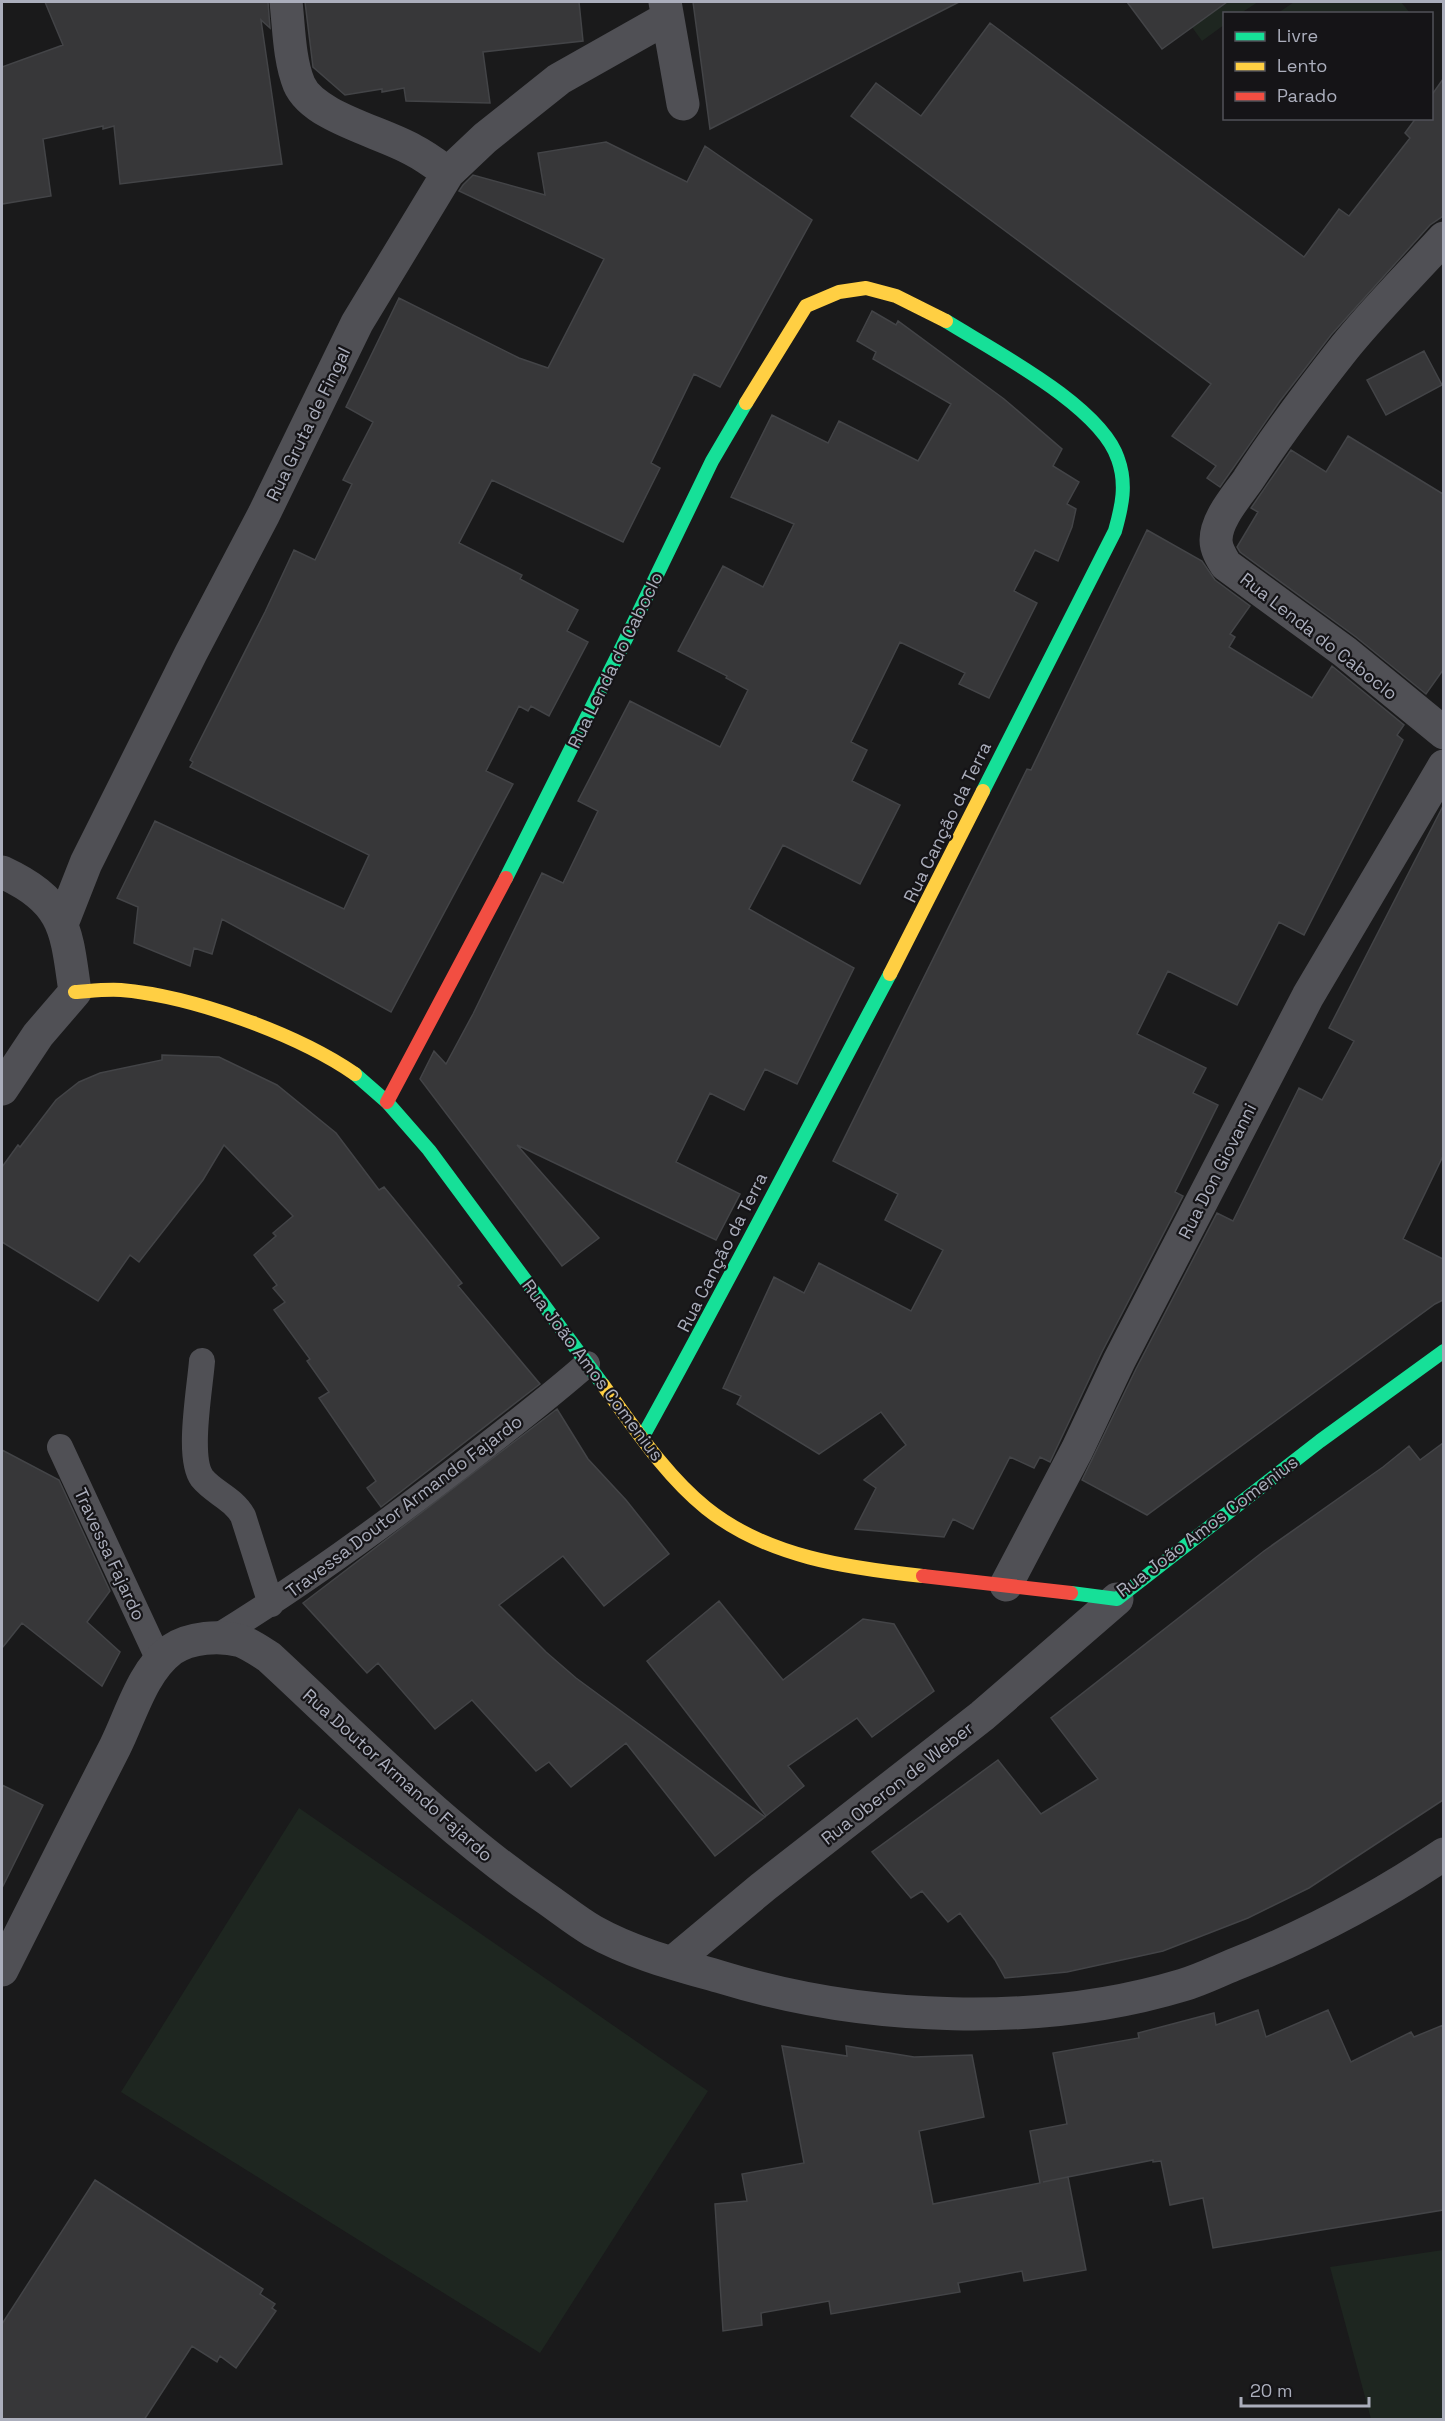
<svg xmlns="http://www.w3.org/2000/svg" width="1445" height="2421" viewBox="0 0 1445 2421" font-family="'Space Grotesk',sans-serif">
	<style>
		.green { fill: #1e2620 }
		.building { fill: #373739; stroke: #434447; stroke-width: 1.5 }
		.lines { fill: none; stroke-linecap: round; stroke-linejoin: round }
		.lane { stroke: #505055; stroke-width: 26 }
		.street { stroke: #505055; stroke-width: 33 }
		.fast { stroke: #16e098; stroke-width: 14 }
		.slow { stroke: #ffcf43; stroke-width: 14 }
		.jam { stroke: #f24e42; stroke-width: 14 }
		.labels { text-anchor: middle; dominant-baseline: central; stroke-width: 4.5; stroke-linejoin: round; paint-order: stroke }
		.street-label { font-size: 18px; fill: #abaebc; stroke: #151417 }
	</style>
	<rect width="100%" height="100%" fill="#1a1a1b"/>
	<path class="green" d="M1174 2H1258L1241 13 1224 14V25L1202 41Z
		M1294 2H1401L1410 13H1278Z
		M299 1808 708 2091 540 2353 121 2092Z
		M1443 2250V2419H1371L1330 2267Z"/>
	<path class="building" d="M45 2H268L270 28 261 20 282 164 120 184 114 126 103 129V126L43 139 51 196 2 204V67L63 45Z
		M305 2H579L583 41 483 52 490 103 406 101 404 88 382 92V89L345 95 313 67Z
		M693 2H959L710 129Z
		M1127 2H1227L1162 49Z
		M990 23 1304 257 1339 209 1349 216 1410 138 1405 133 1416 118H1431V96L1443 79V216L1430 225 1331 335 1280 401 1220 487 1207 478 1216 466 1172 436 1211 384 851 116 876 83 921 116Z
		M606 142 687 182 705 146 812 220 720 387 694 374 651 463 660 468 623 542 492 480 459 543 522 575 520 579 578 610 567 631 588 642 549 716 531 706 528 711 519 706 486 771 513 784 391 1012 222 919 212 954 194 948 190 966 134 943 138 907 117 898 155 821 344 909 369 855 190 767 193 762 190 760 265 612 294 550 315 560 352 484 343 480 373 422 346 407 399 298 519 358 548 368 604 259 459 191 463 185 473 175 545 195 538 153Z
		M872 311 896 325 898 321 1004 399 1062 449 1053 466 1079 482 1067 504 1076 509 1072 527 1058 561 1035 550 1014 591 1037 603 989 698 959 684 965 673 900 642 851 742 867 750 852 781 900 805 860 884 783 845 749 909 854 968 797 1084 765 1069 744 1110 710 1093 676 1162 740 1194 716 1240 517 1145 599 1238 562 1266 420 1079 434 1051 446 1064 473 1014 542 873 563 883 598 811 578 801 630 701 720 747 748 690 726 678 727 676 678 651 723 566 763 587 794 524 731 497 772 415 828 443 839 421 918 461 951 404 873 359 876 352 857 341Z
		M1424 351 1442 385 1386 415 1367 380Z
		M1348 436 1443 494V670L1426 694 1356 637 1240 552 1237 547 1258 512 1251 508 1291 450 1326 472Z
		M1147 530 1202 561 1215 580 1250 606 1230 634 1235 637 1229 647 1312 698 1332 666 1404 725 1397 735 1403 740 1304 935 1279 922 1237 1005 1168 971 1137 1034 1206 1068 1193 1093 1218 1105 1175 1192 1183 1196 1102 1352 1050 1462 1040 1457 1034 1468 1010 1457 973 1529 953 1519 944 1537 855 1529 876 1488 864 1480 906 1445 881 1412 819 1454 737 1404 741 1396 723 1388 774 1277 804 1293 819 1263 911 1311 943 1250 885 1220 898 1194 833 1161 1027 769 1031 770Z
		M1443 806V1156L1403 1239 1443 1259V1300L1435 1304 1147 1515 1082 1480 1136 1369 1217 1213 1233 1221 1299 1088 1322 1100 1354 1041 1329 1028Z
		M162 1055 219 1057 277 1085 336 1133 379 1190 384 1187 398 1204 462 1283 458 1286 540 1384 381 1507 367 1488 376 1481 319 1398 329 1392 307 1361 310 1359 274 1310 285 1302 273 1288 277 1285 254 1255 276 1236 273 1233 293 1216 224 1145 203 1180 139 1262 130 1255 98 1301 2 1242V1167L18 1145 20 1147 56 1100 79 1082 100 1073 162 1060Z
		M557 1409 588 1459 626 1500 669 1554 604 1606 563 1556 499 1605 546 1652 576 1678 765 1817 715 1856 626 1743 571 1787 549 1762 536 1771 472 1700 435 1729 378 1663 367 1673 303 1603Z
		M1443 1443V1800L1309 1888 1248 1918 1163 1951 1067 1972 1005 1978 995 1960 960 1913 948 1922 922 1891 911 1898 872 1852 998 1760 1041 1814 1098 1779 1051 1718 1264 1551 1383 1467 1409 1446 1420 1460Z
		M2 1450 59 1480 110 1591 87 1622 120 1652 102 1686 22 1623 2 1648Z
		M719 1601 783 1680 863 1619 894 1624 934 1691 872 1737 857 1718 788 1766 804 1786 766 1816 647 1661Z
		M2 1785 43 1805 2 1888Z
		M1258 2010 1266 2037 1328 2010 1351 2062 1411 2032 1414 2037 1443 2025V2210L1213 2248 1203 2198 1170 2205 1161 2161 1153 2162V2160L1043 2182 1068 2177 1086 2270 1024 2281 1022 2271 958 2283 960 2292 831 2314 829 2301 761 2313 762 2325 723 2331 715 2204 747 2201 742 2174 804 2163 782 2046 847 2056 846 2046 914 2057 972 2055 984 2117 919 2131 933 2204 1040 2183 1030 2131 1067 2124 1053 2053 1139 2038 1138 2033 1214 2013 1216 2025Z
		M95 2180 263 2289 260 2294 275 2304 272 2308 276 2311 236 2368 220 2356 217 2362 192 2346 144 2420H2V2324Z"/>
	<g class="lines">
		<path class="lane" d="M202 1361C200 1388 187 1458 202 1478 214 1493 233 1498 243 1516L271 1604
			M60 1447 159 1660
			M215 1638C299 1587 377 1530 455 1470 500 1435 545 1401 587 1364"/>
		<path class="street" d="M286 2C289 28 289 59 299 84 313 117 382 132 413 150 425 156 437 165 448 173
			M665 2 683 104
			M1444 238C1411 274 1376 309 1345 347 1311 390 1278 434 1248 480 1237 496 1216 519 1216 540 1216 549 1221 557 1226 565L1345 652 1444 733
			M2 872C66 902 66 928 75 992L38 1035 2 1089
			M62 924 86 863 191 653 264 514 357 323 448 173 485 138 559 79 667 18
			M1006 1585 1077 1450 1119 1361 1308 996 1444 766
			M672 1963 763 1887 982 1716 1117 1599
			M2 1970C39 1896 77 1821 115 1747 131 1715 142 1672 171 1650 190 1637 220 1635 241 1641 251 1645 261 1652 269 1657 359 1740 443 1828 544 1897 560 1908 576 1921 593 1931 634 1954 679 1965 724 1978 865 2021 1041 2028 1183 1985 1200 1980 1216 1972 1233 1965 1307 1936 1377 1899 1444 1854"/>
		<path class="fast" d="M946 321C994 351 1101 406 1118 459 1127 484 1122 506 1115 531L983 791
			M506 878 622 647 712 461 746 403
			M355 1074 387 1102 429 1150 603 1385
			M642 1438C727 1285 807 1129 890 974
			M1071 1593 1117 1599 1320 1441 1444 1351"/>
		<path class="slow" d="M746 403 806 306 839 292 866 288 896 296 946 321
			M890 974 983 791
			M75 992C90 991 106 989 121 990 192 996 297 1034 355 1074
			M603 1385C634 1427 665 1475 706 1508 767 1557 848 1568 923 1576"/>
		<path class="jam" d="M387 1102 506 878
			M923 1576 1071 1593"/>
	</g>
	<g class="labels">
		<g class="street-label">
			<text transform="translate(308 424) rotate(-64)">Rua Gruta de Fingal</text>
			<text transform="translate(1319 636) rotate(38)">Rua Lenda do Caboclo</text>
			<text transform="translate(615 660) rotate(-64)">Rua Lenda do Caboclo</text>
			<text transform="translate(947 822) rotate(-64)">Rua Canção da Terra</text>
			<text transform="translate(1217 1171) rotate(-63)">Rua Don Giovanni</text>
			<text transform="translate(722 1252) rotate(-63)">Rua Canção da Terra</text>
			<text transform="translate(593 1370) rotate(53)">Rua João Amos Comenius</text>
			<text transform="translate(404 1506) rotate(-37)">Travessa Doutor Armando Fajardo</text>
			<text transform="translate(1207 1526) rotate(-37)">Rua João Amos Comenius</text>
			<text transform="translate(110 1554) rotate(65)">Travessa Fajardo</text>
			<text transform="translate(398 1775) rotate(42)">Rua Doutor Armando Fajardo</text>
			<text transform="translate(897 1783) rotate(-38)">Rua Oberon de Weber</text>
		</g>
	</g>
	<rect width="1445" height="2421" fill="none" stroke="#abaebc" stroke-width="6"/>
	<rect x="1223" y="12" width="210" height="108" fill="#151417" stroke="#515259" stroke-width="1.5"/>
	<rect x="1235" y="32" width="30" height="9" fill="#16e098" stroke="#515259" stroke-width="1.5"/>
	<text x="1277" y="42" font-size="18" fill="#abaebc">Livre</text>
	<rect x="1235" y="62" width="30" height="9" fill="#ffcf43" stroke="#515259" stroke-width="1.5"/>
	<text x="1277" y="72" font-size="18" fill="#abaebc">Lento</text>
	<rect x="1235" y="92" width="30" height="9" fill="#f24e42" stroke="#515259" stroke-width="1.5"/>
	<text x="1277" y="102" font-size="18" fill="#abaebc">Parado</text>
	<path d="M1241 2397v9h128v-9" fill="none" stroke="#abaebc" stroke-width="3"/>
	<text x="1250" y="2397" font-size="18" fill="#abaebc" stroke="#151417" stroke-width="4.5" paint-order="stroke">20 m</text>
</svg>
